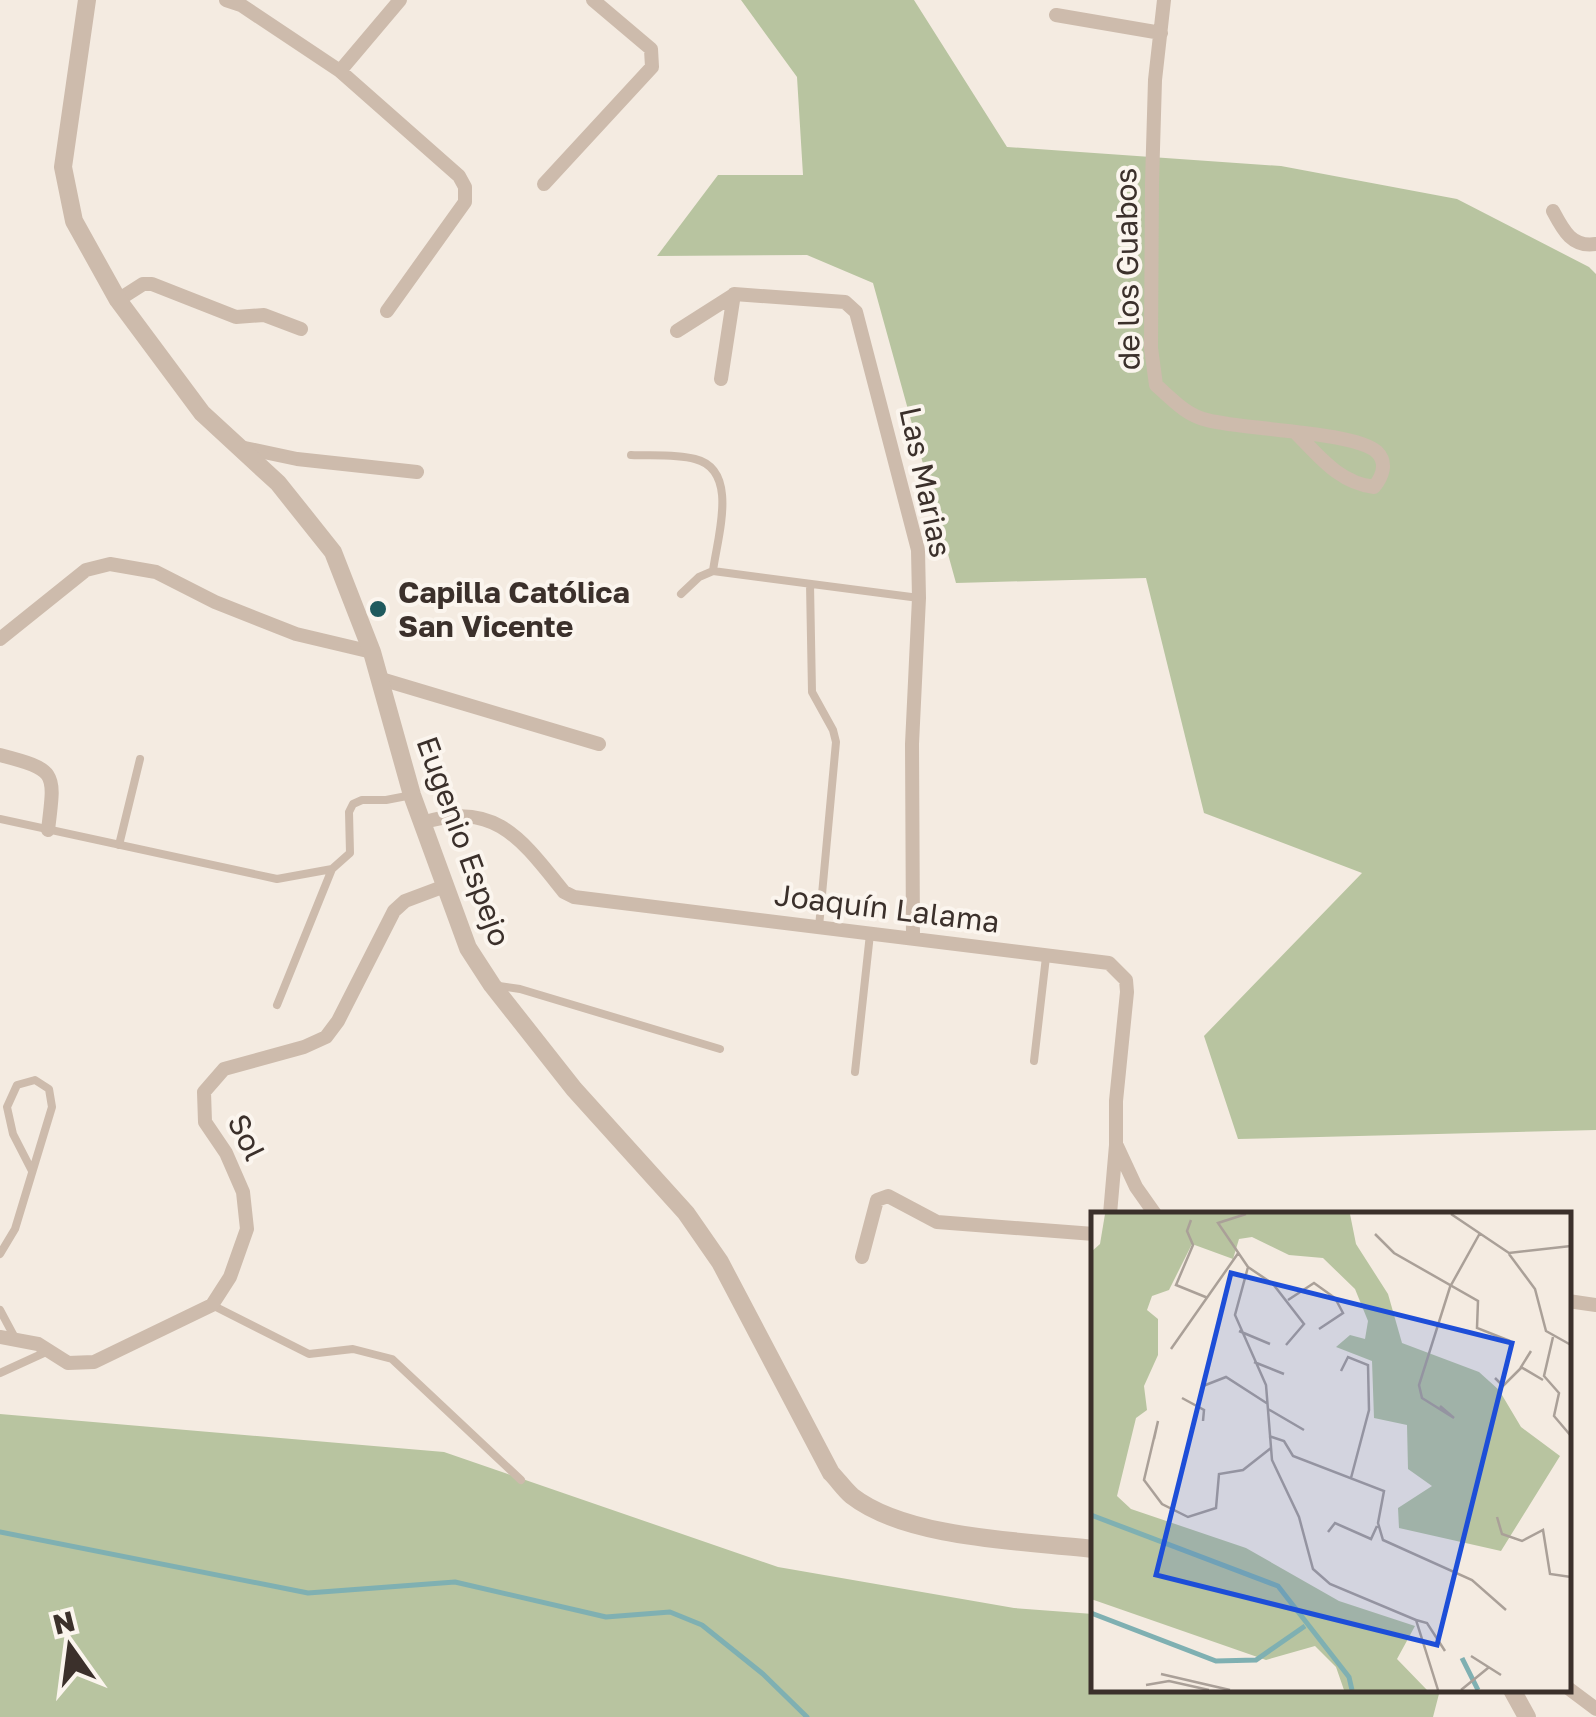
<svg xmlns="http://www.w3.org/2000/svg" width="1596" height="1717" viewBox="0 0 1596 1717" font-family="'Golos Text',sans-serif">
	<style>
		.green { fill: #b8c4a0 }
		.lines { fill: none; stroke-linecap: round; stroke-linejoin: round }
		.stream { stroke: #7fb0b2; stroke-width: 5 }
		.service { stroke: #cdbbac; stroke-width: 8 }
		.minor { stroke: #cdbbac; stroke-width: 14 }
		.tertiary { stroke: #cdbbac; stroke-width: 18 }
		.poi-dot { fill: #1f5a5e; stroke: #fbf5ee; stroke-width: 4 }
		.labels { text-anchor: middle; dominant-baseline: central; stroke-width: 8; stroke-linejoin: round; paint-order: stroke }
		.street-label { font-size: 30px; fill: #3b302b; stroke: #fbf5ee }
		.poi-label { font-size: 30px; font-weight: bold; fill: #3b302b; stroke: #fbf5ee; text-anchor: start }
		.inset-river { fill: none; stroke: #7fb0b2; stroke-width: 5 }
		.inset-road { fill: none; stroke: #aaa098; stroke-width: 2.5 }
		.view { fill: #1d4ed8; fill-opacity: 0.15; stroke: #1d4ed8; stroke-width: 5 }
		.inset-edge { fill: none; stroke: #3b302b; stroke-width: 5 }
	</style>
	<rect width="100%" height="100%" fill="#f4ebe1"/>
	<path class="green" d="M741 0H914L1007 147 1281 166 1457 199 1589 267 1596 274V1130L1238 1139 1204 1036 1362 873 1204 813 1146 578 956 583 873 283 807 255 657 256 718 175H803L797 77Z
		M0 1414 444 1452 778 1567 1014 1608 1093 1614 1094 1690H1440L1433 1717H0Z"/>
	<g class="lines">
		<path class="stream" d="M0 1532 308 1593 455 1582 606 1617 670 1612 702 1625 763 1674 807 1717"/>
		<path class="service" d="M631 455C652 456 675 454 695 459 740 470 717 538 713 571
			M810 584 812 692 833 730 836 742 819 927
			M681 594 699 577 713 571 919 598
			M0 819 277 879 332 869 350 853 349 812 353 804 362 800H386L412 795
			M119 845 140 759
			M499 986 520 989 720 1049
			M277 1005 332 869
			M1034 1061 1046 957
			M855 1072 870 934
			M0 1254 15 1229 52 1107 49 1089 35 1080 17 1085 7 1107 13 1134 32 1171
			M212 1305 309 1354 353 1349 392 1359 521 1480
			M0 1310 15 1338
			M0 1373 46 1352"/>
		<path class="minor" d="M226 0 241 5 340 71 459 176 465 187V202L387 311
			M1164 0 1155 80 1152 183 1151 348 1156 385C1173 400 1186 415 1207 420 1243 430 1354 431 1377 452 1388 463 1382 477 1374 487 1339 483 1319 456 1296 433
			M1056 15 1161 33
			M340 71 400 0
			M544 184 652 67 651 49 593 0
			M1553 211C1563 230 1572 248 1596 244
			M118 300 143 284H152L236 317 264 315 301 329
			M677 331 732 296
			M721 379 734 294 845 302 856 312 918 550 919 598 912 744 913 939
			M240 447 297 459 417 472
			M0 639 86 570 110 564 156 572 215 602 296 634 372 652
			M381 679 599 744
			M0 755C58 770 55 772 48 830
			M422 823C495 799 522 840 564 892L574 897 1109 963 1126 980 1127 992 1116 1101V1144L1136 1187 1155 1214
			M1110 1214 1116 1145
			M862 1257 877 1200 888 1196 937 1222 1094 1234
			M1568 1301 1596 1305
			M0 1337 38 1344 68 1363 94 1362 212 1305 230 1277 247 1229 243 1192 226 1153 205 1122 204 1092 224 1069 304 1047 326 1037 338 1021 394 911 405 901 445 886
			M1568 1688 1596 1709"/>
		<path class="tertiary" d="M87 0 63 167 74 221 118 300 202 413 278 483 333 552 372 652 412 795 468 948 492 985 574 1089 686 1213 720 1262 831 1473C838 1480 844 1489 852 1496 907 1539 1025 1541 1094 1549
			M1512 1690 1527 1717"/>
	</g>
	<circle class="poi-dot" cx="378" cy="609" r="10"/>
	<g class="labels">
		<g class="street-label">
			<text transform="translate(1127 269) rotate(-91)">de los Guabos</text>
			<text transform="translate(926 482) rotate(78)">Las Marias</text>
			<text transform="translate(464 841) rotate(70)">Eugenio Espejo</text>
			<text transform="translate(887 908) rotate(7)">Joaquín Lalama</text>
			<text transform="translate(247 1137) rotate(64)">Sol</text>
		</g>
		<g class="poi-label">
			<text x="398" y="592">Capilla Católica<tspan x="398" dy="34">San Vicente</tspan></text>
		</g>
	</g>
	<g transform="translate(1091 1212)">
		<rect width="480" height="480" fill="#f4ebe1"/>
		<path d="M14 2H259L265 32 297 82 311 131 388 160 408 178 430 215 469 244 410 339 308 316 307 296 341 274 317 257 316 213 283 206 281 149 245 135 259 123 274 127 277 109 264 77 232 46 198 43 161 25 148 27 142 47 101 32 78 78 61 84 56 98 67 107V143L53 174 56 198 45 206 26 284 40 297 155 336 248 389 324 414 306 447 336 478H253L245 455 224 434 175 448 0 387V40L9 32Z" fill="#b8c4a0"/>
		<path class="inset-river" d="M0 303 187 374 258 465 261 478M0 401 125 449 165 448 214 414M371 446 387 478"/>
		<path class="inset-road" d="M155 2 127 11 157 55 144 103 175 173 181 248 208 305 222 357 239 372 325 408 347 478M360 2 418 41 480 34M100 8 96 19 102 33 85 73 117 86M284 22 303 41 387 89 386 116 419 129M418 42 444 77 455 119 480 133M157 55 182 72 213 112 195 133M197 88 223 71 244 86 252 101 228 117M148 119 179 132M462 125 453 164 468 181 463 204 480 224M80 137 148 40M440 139 430 155 452 168M163 150 193 162M250 159 257 145 277 153 278 198 260 266M404 166 412 174 430 156M112 174 135 165 177 192M91 186 113 198 112 209M349 194 363 206 331 186 328 173 359 75 389 21M177 197 213 218M178 224 193 229 202 244 293 279 287 311 292 328 381 368 415 398M63 227 67 209 53 268 71 292 97 305 125 296 128 262 152 258 180 236M406 305 411 322 431 329 452 318 459 362 480 365M237 320 244 311 280 327 286 314M325 408 336 411 354 439M380 444 410 463M70 462 139 478M55 473 78 469 118 478M370 478 397 456"/>
		<path class="view" d="M140 61 421 131 346 433 65 363Z"/>
		<rect width="480" height="480" class="inset-edge"/>
	</g>
	<g transform="translate(70 1647) rotate(346)" stroke="#fbf5ee" stroke-width="8" paint-order="stroke">
	<path d="M0-8L18 38L0 25L-18 38Z" fill="#3b302b"/>
	<text y="-15" font-size="28" font-weight="bold" text-anchor="middle" fill="#3b302b">N</text>
	</g>
</svg>
